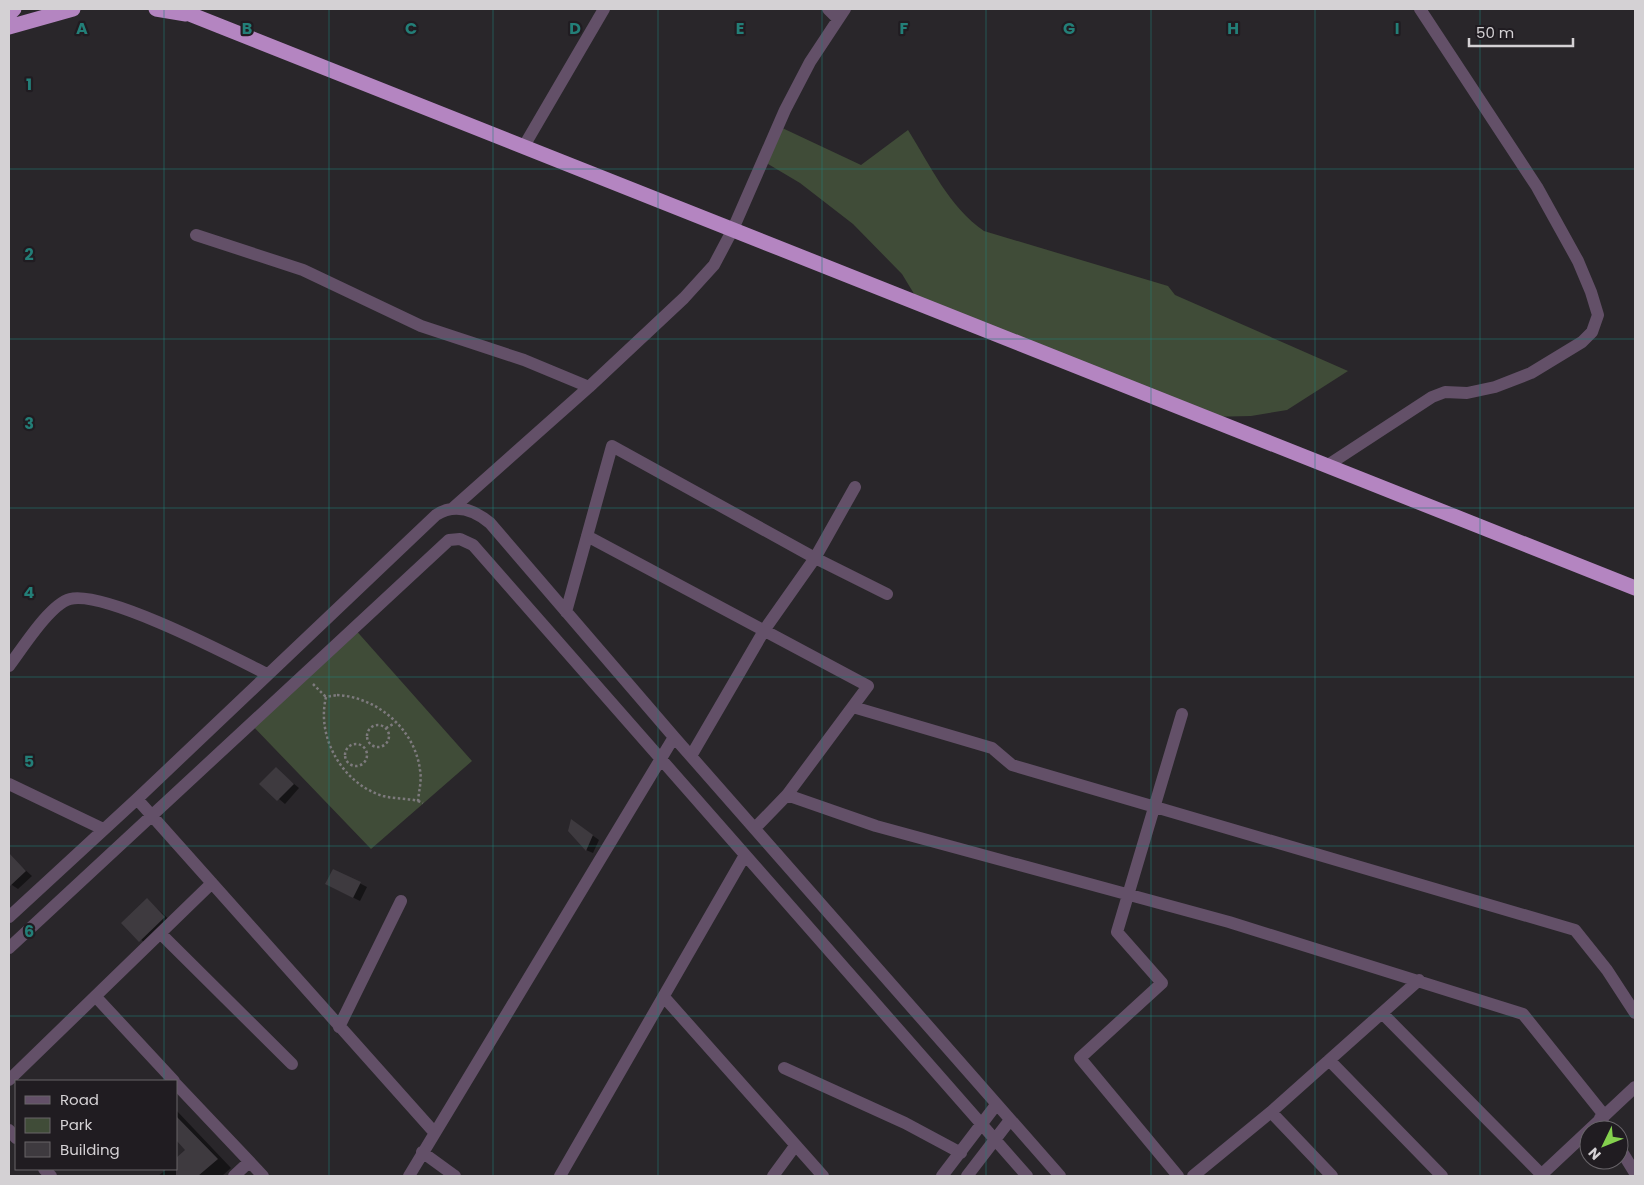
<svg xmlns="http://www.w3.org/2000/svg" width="1644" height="1185" viewBox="0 0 1644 1185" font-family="Poppins,sans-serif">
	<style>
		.green { fill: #404c38 }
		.shadow { fill: #0007 }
		.building { fill: #3e3a3f }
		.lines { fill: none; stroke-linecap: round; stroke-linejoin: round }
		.path { stroke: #7d7a7d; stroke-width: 2.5; stroke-dasharray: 2.5 2.5; stroke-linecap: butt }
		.minor { stroke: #635068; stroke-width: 12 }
		.highway { stroke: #b485c1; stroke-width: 15 }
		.grid { fill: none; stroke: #237f78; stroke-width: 1; stroke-opacity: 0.55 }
		.grid-label { font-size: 16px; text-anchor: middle; font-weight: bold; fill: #237f78; stroke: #201c21; stroke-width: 4.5; stroke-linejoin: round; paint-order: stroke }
	</style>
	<rect width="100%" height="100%" fill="#29262a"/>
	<path class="green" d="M778 126 861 165 908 130C930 165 949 207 984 231L1168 286 1175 295 1348 371 1287 410 1251 416 1207 417 919 302 902 274 853 224 800 183 763 161Z
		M353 627 472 761 371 849 251 724Z"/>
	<path class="shadow" d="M276 769 299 788 285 804 261 784Z
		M578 825 599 840 593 853 586 850Z
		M12 858 32 876 18 889 9 883V860Z
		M334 870 367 887 360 901 334 888Z
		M147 900 171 921 147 945 123 923Z
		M176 1110 231 1168 222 1176H158L167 1169H176L187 1150 176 1138Z"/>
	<path class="building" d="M276 767 294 784 277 801 259 784Z
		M571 819 593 835 586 851 568 831Z
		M9 853 26 871 9 887Z
		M333 869 361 882 353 898 325 884Z
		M147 898 165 917 139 942 121 923Z
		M176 1116 218 1159 198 1176H176V1158L185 1150 176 1140Z"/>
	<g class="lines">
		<path class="path" d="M313 684 326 697
			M337 695C377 697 415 729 420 770 422 780 419 790 418 801 407 798 395 799 383 796 343 784 316 738 326 697Z
			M367 736a11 11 0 1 1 22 0a11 11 0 1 1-22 0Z
			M386 728 395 723
			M345 755a11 11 0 1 1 22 0a11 11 0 1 1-22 0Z
			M418 801 423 803"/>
		<path class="minor" d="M828 9 838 19
			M524 146 604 9
			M196 235 303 270 421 326 524 360 589 387
			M1328 465 1432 397 1445 392 1467 393 1495 387 1531 373 1582 342 1592 332 1598 315 1591 292 1578 261 1537 187 1420 9
			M453 508 589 387 684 298 714 265 733 229 785 110 810 62 845 9
			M587 536 868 686 787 795 755 828
			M566 612 612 446 815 558 887 594
			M9 666C22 649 50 604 70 599 105 590 231 656 267 674
			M853 707 992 748 1012 765 1575 930 1607 970 1635 1013
			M691 756 765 629 815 558 855 487
			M9 784 103 829
			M787 795 876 826 1229 922 1523 1014 1604 1115
			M137 799 434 1132
			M9 917 137 799 436 515C455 503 473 509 490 523L674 737 1060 1176
			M161 934 292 1064
			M9 948 449 540 460 539 473 545 1027 1176
			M96 997 174 1081
			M664 997 823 1176
			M1382 1013 1543 1176
			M339 1027 401 901
			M1329 1060 1442 1176
			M784 1068 905 1123 961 1153
			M9 1080 212 883
			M176 1084 263 1176
			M1271 1112 1332 1176
			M1600 1118 1608 1130
			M9 1130 16 1138
			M1619 1147 1635 1173
			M422 1152 455 1176
			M44 1169 51 1176
			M234 1176 249 1162
			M409 1176 674 737
			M560 1176 745 855
			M773 1176 795 1146
			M942 1176 996 1105
			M967 1176 1010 1120
			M1178 1176 1080 1058 1162 983 1117 932 1182 714
			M1193 1176 1271 1112 1419 980
			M1540 1176 1635 1087"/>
		<path class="highway" d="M156 9 186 14
			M177 9 1635 588
			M9 14 14 9
			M9 27 73 9"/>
	</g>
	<path class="grid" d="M164 9V1081M329 9V1176M493 9V1176M658 9V1176M822 9V1176M986 9V1176M1151 9V1176M1315 9V1176M1480 9V1176M9 169H1635M9 339H1635M9 508H1635M9 677H1635M9 846H1635M9 1016H1635M164 1169V1176"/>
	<g class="grid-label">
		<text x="82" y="34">A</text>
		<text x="247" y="34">B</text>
		<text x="411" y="34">C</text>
		<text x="575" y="34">D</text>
		<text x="740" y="34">E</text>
		<text x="904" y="34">F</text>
		<text x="1069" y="34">G</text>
		<text x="1233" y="34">H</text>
		<text x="1397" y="34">I</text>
		<text x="29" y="90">1</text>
		<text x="29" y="260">2</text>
		<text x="29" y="429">3</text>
		<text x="29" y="598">4</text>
		<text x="29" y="767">5</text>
		<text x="29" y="937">6</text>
	</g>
	<rect width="1644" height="1185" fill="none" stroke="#d4d1d4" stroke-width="20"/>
	<rect x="15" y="1080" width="162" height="90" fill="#201c21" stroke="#686469"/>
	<rect x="25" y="1096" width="25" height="8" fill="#635068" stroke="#686469"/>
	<text x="60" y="1105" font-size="15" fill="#d4d1d4">Road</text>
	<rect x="25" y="1118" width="25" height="15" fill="#404c38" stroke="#686469"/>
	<text x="60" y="1130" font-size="15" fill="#d4d1d4">Park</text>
	<rect x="25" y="1142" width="25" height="15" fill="#3e3a3f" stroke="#686469"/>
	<text x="60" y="1155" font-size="15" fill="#d4d1d4">Building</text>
	<g transform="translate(1604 1145) rotate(227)"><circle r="24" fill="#201c21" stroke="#686469"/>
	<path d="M0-4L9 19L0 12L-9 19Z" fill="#84d04e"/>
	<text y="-8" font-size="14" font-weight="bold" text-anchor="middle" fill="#d4d1d4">N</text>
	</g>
	<path d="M1469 38v8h104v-8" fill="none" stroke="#d4d1d4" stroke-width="2.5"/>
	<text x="1476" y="38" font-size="15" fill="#d4d1d4" stroke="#201c21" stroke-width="4" paint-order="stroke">50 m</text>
</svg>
